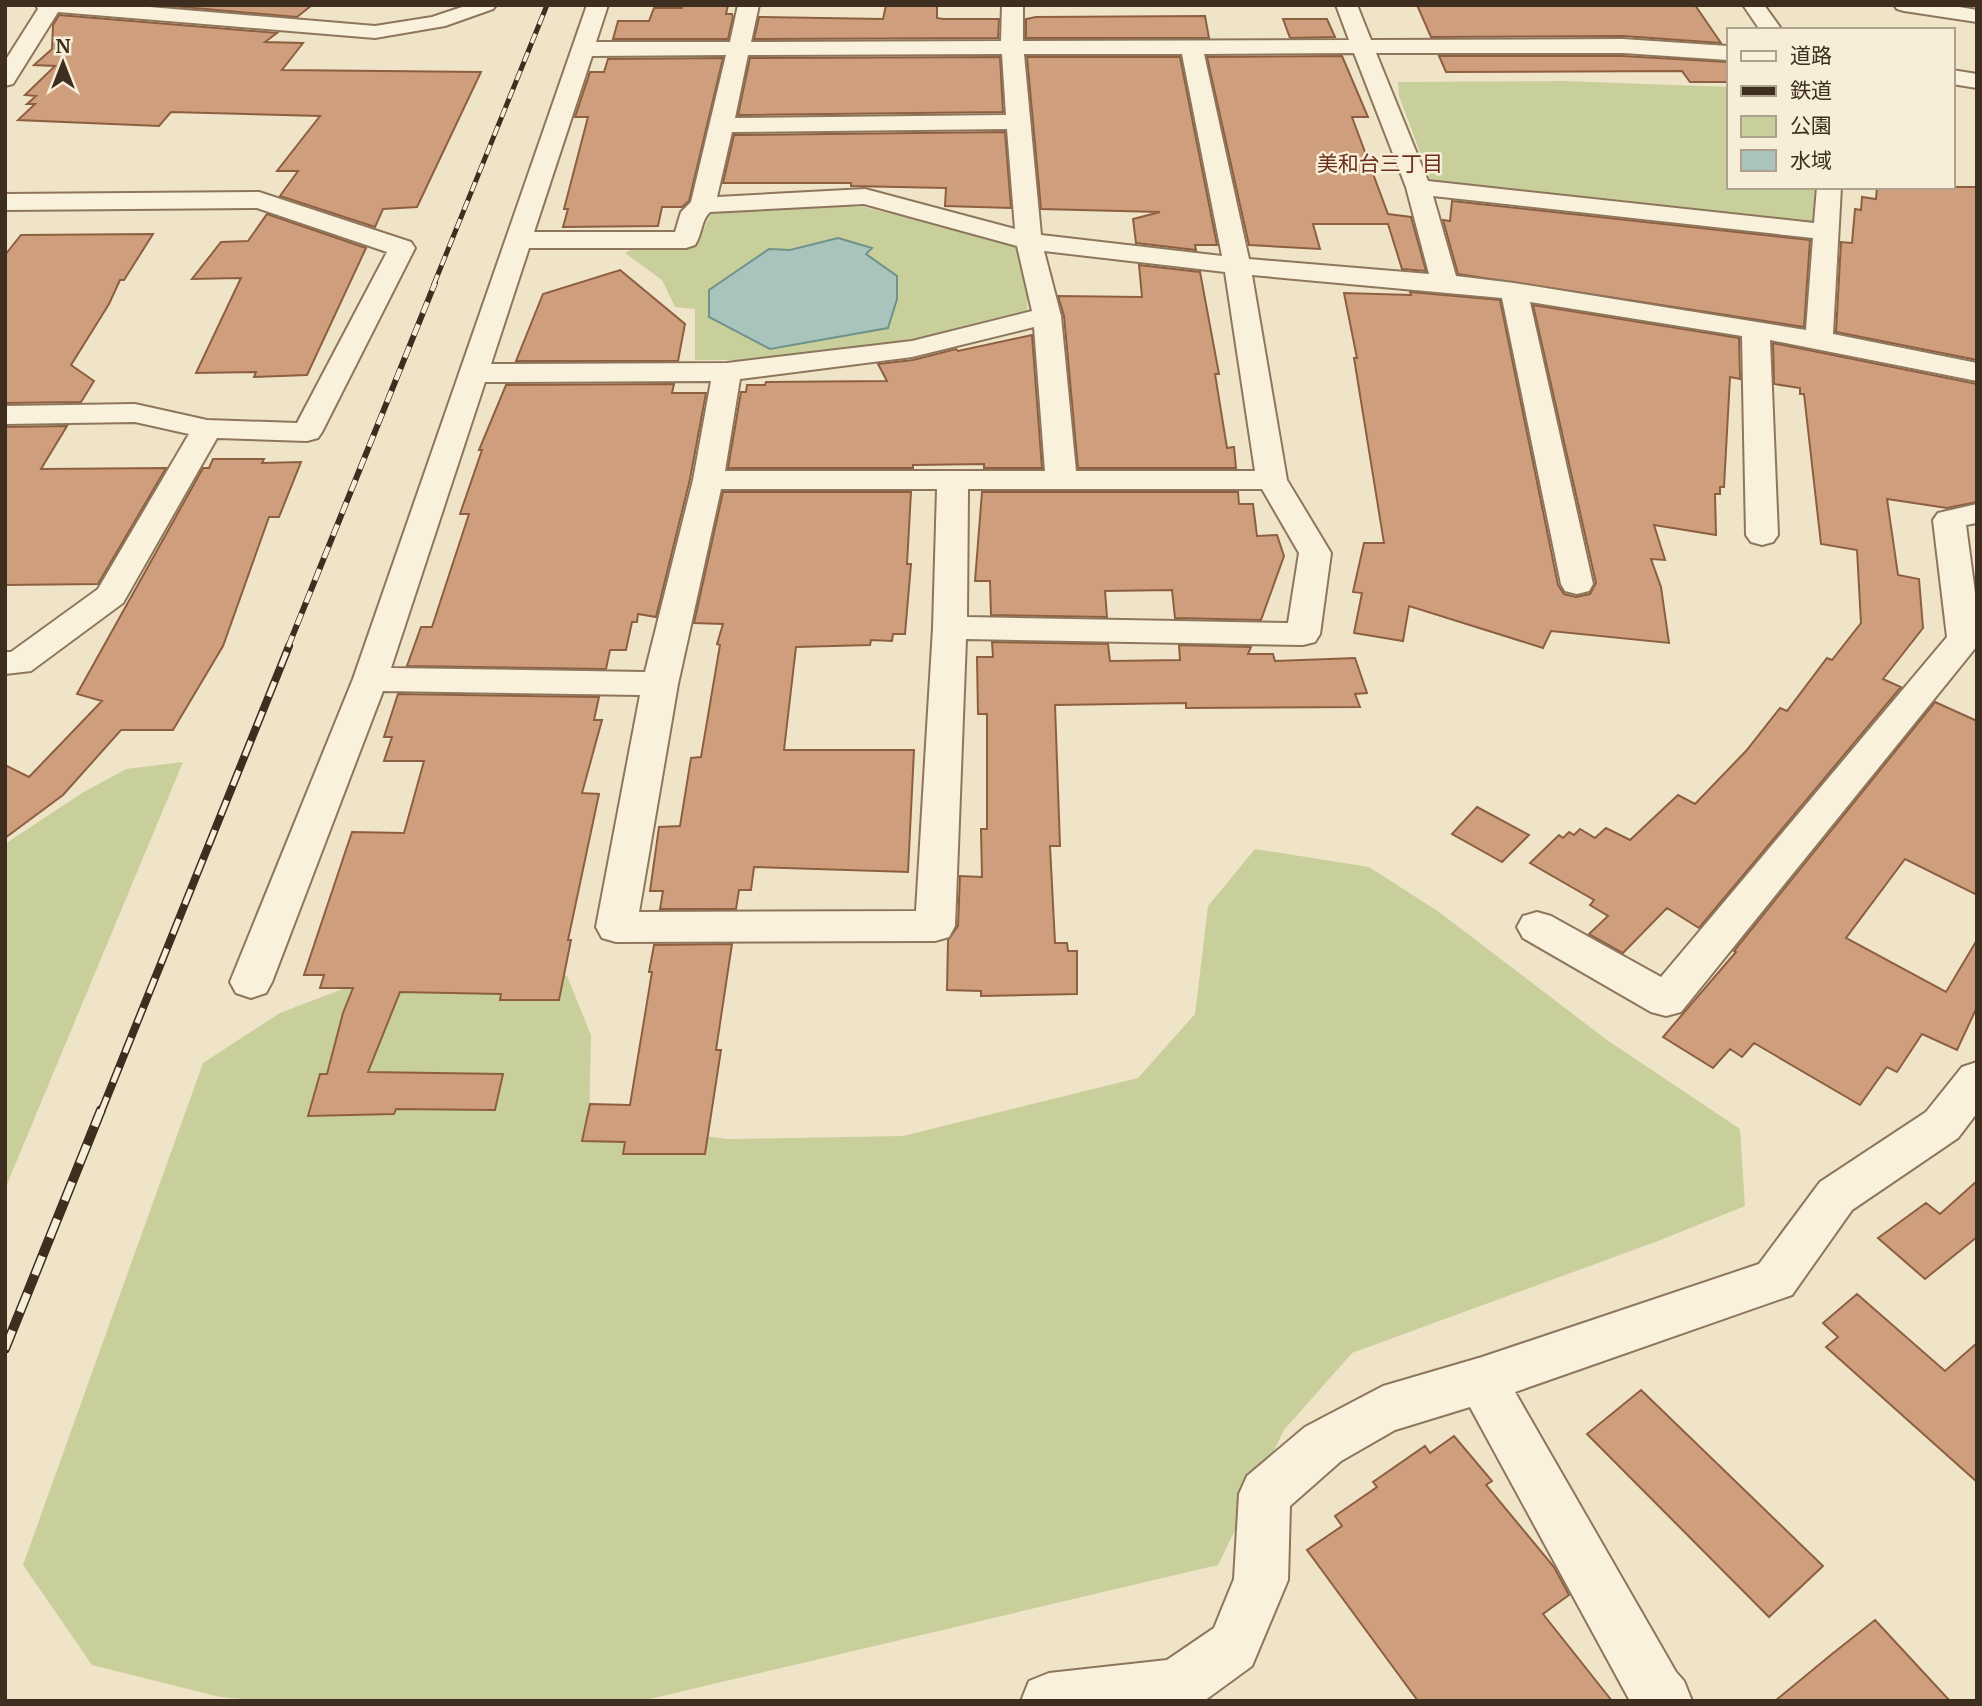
<svg xmlns="http://www.w3.org/2000/svg" width="1982" height="1706" viewBox="0 0 1982 1706" font-family="Merriweather,'Noto Sans JP',serif">
	<style>
		.green { fill: #c9cf9b }
		.water { fill: #a9c4bc; stroke: #6f938a; stroke-width: 2 }
		.building { fill: #cf9f7d; stroke: #8d5f41; stroke-width: 2 }
		.lines { fill: none; stroke-linecap: round; stroke-linejoin: round }
		.minor-casing { stroke: #8d765c; stroke-width: 4 }
		.minor { fill: #faf1dc; fill-rule: evenodd }
		.rail-far3-casing { stroke: #3d2e20; stroke-width: 5 }
		.rail-far2-casing { stroke: #3d2e20; stroke-width: 6 }
		.rail-far1-casing { stroke: #3d2e20; stroke-width: 8 }
		.rail-casing { stroke: #3d2e20; stroke-width: 10 }
		.rail-far3 { stroke: #f7eed8; stroke-width: 3.5; stroke-dasharray: 10; stroke-linecap: butt }
		.rail-far2 { stroke: #f7eed8; stroke-width: 4.5; stroke-dasharray: 12; stroke-linecap: butt }
		.rail-far1 { stroke: #f7eed8; stroke-width: 5; stroke-dasharray: 16; stroke-linecap: butt }
		.rail { stroke: #f7eed8; stroke-width: 7; stroke-dasharray: 20; stroke-linecap: butt }
		.labels { text-anchor: middle; dominant-baseline: central; stroke-width: 5; stroke-linejoin: round; paint-order: stroke }
		.far-neighbourhood-label { font-size: 21px; fill: #6b2e1e; stroke: #f7eed8 }
	</style>
	<rect width="100%" height="100%" fill="#f0e4c8"/>
	<path class="green" d="M1564 81 1728 87V187H1815L1812 225 1431 182 1399 96 1398 82Z
		M818 205 864 207 1018 246 1029 276 1027 310 888 345 758 360H695V309L675 307 662 280 625 253 636 247H695L712 212Z
		M183 762 5 1189V844L82 793 126 769Z
		M1255 849 1369 867 1439 912 1607 1040 1740 1129 1745 1206 1658 1241 1352 1353 1284 1430 1218 1565 641 1701H264L220 1697 92 1665 23 1565 203 1063 280 1013 356 984 464 961 567 976 591 1035 589 1122 728 1139 903 1136 1138 1078 1195 1014 1208 906Z"/>
	<path class="water" d="M838 238 872 248 866 254 897 276V299L888 328 770 349 709 317V290L769 249 790 250Z"/>
	<path class="building" d="M160 5H312L297 17Z
		M682 5H728L726 14H732L733 17 728 39H613L618 21H649L654 8H682Z
		M886 5H937V18L943 19H999L998 38 754 39 759 17 883 19Z
		M1417 5H1695L1721 43 1623 36 1431 37Z
		M59 15 277 33 265 42 303 43 282 70 481 72 417 207 383 209 375 227 280 196 298 171H277L320 116 171 112 159 126 18 120 35 104H27L36 96 25 95 55 66 34 65 52 49 53 25Z
		M1205 16 1209 38H1026V19L1036 17Z
		M1283 19H1327L1335 37 1290 38Z
		M1342 56 1368 117H1352L1388 214 1411 217 1426 271 1402 269 1388 224H1313L1320 249 1249 245 1207 57Z
		M1439 56H1623L1728 62V82H1690L1682 71 1446 72Z
		M1000 57 1003 112 738 115 750 58Z
		M1027 57H1180L1217 245H1195L1196 250 1136 243 1133 219 1160 212 1041 209Z
		M723 58 689 201 682 207H662L658 226 563 227 568 209H564L588 117H575L590 72H604L608 59Z
		M1005 132 1011 208 945 206 946 188 851 186V183H723L734 135Z
		M1877 187H1977V360L1836 332 1841 242 1852 243 1855 209 1861 210 1862 197 1876 199Z
		M1452 201 1810 240 1804 327 1458 274 1443 220 1450 221Z
		M267 214 366 248 307 375 254 377 256 372 196 373 241 278 192 279 221 242 248 241Z
		M153 234 124 280H120L109 304 71 365 94 381 81 402 5 403V255L21 235Z
		M1139 265 1200 272 1219 374H1215L1227 448 1234 447 1236 468H1078L1064 316 1058 296 1142 297Z
		M620 270 685 324 678 361H516L543 294Z
		M1410 292 1500 300 1558 585 1564 594 1576 597 1590 594 1596 583 1533 305 1739 338 1740 379 1730 377 1724 487H1720V494H1715L1716 535 1654 525 1665 560 1651 559 1661 587 1669 643 1551 631 1543 648 1409 606 1403 641 1354 633 1362 593 1353 592 1364 543H1384L1354 358H1357L1344 293 1411 295Z
		M1032 335 1042 468H984V464L913 465V468H728L741 392H746L747 385H765L766 382 887 381 878 364 913 360 956 349 958 351Z
		M1773 343 1977 384V502L1947 508 1887 499 1898 575 1919 579 1923 628 1883 679 1901 687 1699 928 1667 908 1623 953 1589 934 1608 916 1590 905 1594 900 1530 863 1559 835 1563 838 1569 832 1574 835 1580 829 1595 838 1606 828 1630 840 1678 795 1695 804 1746 751 1780 708 1787 711 1827 658 1832 660 1861 623 1857 550 1821 544 1804 394H1800V388L1774 384Z
		M674 384 672 393H706L690 479 656 617 638 614 637 622H632L626 650H610L606 669 407 666 421 627H432L469 514H460L482 450H479L506 385Z
		M67 426 41 469 166 468 98 584 5 585V427Z
		M213 459H264L262 463 301 462 279 517H269L223 646 173 730H121L63 795 5 838V765L29 777 102 701 77 694 203 468H209Z
		M723 492H911L907 564H911L905 634H893L892 641 871 640 870 645 796 647 784 750H914L908 872 754 867 751 890H739L736 909H660L663 891H650L659 827 680 826 691 758 701 757 720 645 717 644 723 624 694 623Z
		M982 492H1238L1239 504H1253L1257 536 1277 535 1284 556 1261 620 1175 618 1172 590 1105 591 1107 617 991 615 990 581H975Z
		M992 642 1108 644 1110 661 1180 660 1179 645 1251 647 1248 654H1273L1275 661 1355 658 1367 693 1355 694 1360 707 1186 708V703L1055 705 1060 846H1050L1055 943H1067L1068 951H1077V994L981 996V991L947 990 948 940 958 926 960 876 982 877 981 829H987V714H978L977 657H993Z
		M398 694 599 697 594 720H602L582 793 599 794 568 940H571L559 1000H500L501 994 400 992 368 1072 503 1074 495 1110 396 1109 394 1114 308 1116 320 1074H327L343 1013 353 988H320L324 975H304L352 832 404 833 424 761H384L392 737H384Z
		M1935 702 1977 721V895L1905 859 1846 938 1946 992 1977 940V1007L1957 1050 1922 1034 1897 1072 1887 1067 1860 1105 1754 1043 1742 1057 1730 1049 1713 1068 1663 1037 1736 952 1734 951Z
		M1477 807 1529 835 1502 862 1452 834Z
		M732 944 716 1050H721L705 1154H623L625 1142 582 1141 590 1104 630 1105 652 972H649L654 945Z
		M1977 1181V1237L1925 1279 1878 1238 1926 1203 1940 1214Z
		M1857 1294 1945 1371 1977 1343V1482L1826 1347 1838 1337 1823 1323Z
		M1641 1390 1823 1566 1769 1617 1587 1434Z
		M1454 1436 1492 1481 1486 1485 1554 1567 1569 1595 1543 1614 1612 1701H1418L1307 1550 1342 1526 1335 1516 1377 1487 1373 1482 1425 1446 1430 1453Z
		M1875 1620 1950 1701H1775L1832 1654Z"/>
	<g class="lines">
		<defs>
			<path id="minor" d="M36 5H126L375 26 432 17 468 5H496L493 9 445 26 375 38 58 12 13 84 5 86V61L38 9Z
				M587 5H608L596 42H730L738 5H759L751 42 1001 41 1002 5H1023V41L1349 40 1336 5H1357L1371 40 1623 39 1728 46V60L1623 53H1376L1428 181 1814 223 1817 187H1841L1833 334 1977 363V381L1770 340 1778 535 1773 542 1762 545 1751 542 1746 535 1742 336 1530 302 1593 584 1589 591 1577 594 1565 591 1561 584 1502 298 1252 275 1287 480 1331 553 1320 634 1315 642 1303 645 966 639 955 926 949 937 935 941 616 942 602 938 596 927 640 695 383 691 272 982 266 993 251 998 236 993 230 982 353 679ZM1354 53 1406 187 1429 274 1249 259 1204 54ZM1002 54 1006 115 735 118 748 55ZM1024 54H1182L1222 256 1041 235ZM726 55 691 202 681 212 675 232H534L592 56ZM1007 129 1015 229 865 189 717 197 732 132ZM1433 196 1813 238 1806 330 1514 283 1456 276ZM864 204 1017 246 1032 311 912 341 727 363 491 364 529 248H686L695 245C702 235 701 220 710 212ZM1044 251 1225 272 1255 471H1076L1061 316ZM1034 327 1045 471H725L740 379 912 357ZM711 381 693 480 645 672 391 668 485 382ZM721 489H937L933 628 916 911 639 912 678 684ZM968 489H1262L1299 553 1288 623 967 617Z
				M1743 5H1764L1782 30H1760Z
				M1894 5H1948L1977 10V22L1904 11 1897 9Z
				M1952 70 1977 74V88L1952 84Z
				M259 192 411 242 415 248 322 432 318 438 307 441 217 438 123 603 31 671 5 674V652H11L98 589 189 434 135 422 5 424V406L135 404 207 420 297 423 387 252 257 208 5 210V194Z
				M1977 504V523L1966 525 1977 608V646L1681 1012 1666 1016 1651 1012 1523 938 1517 927 1523 916 1537 912 1551 916 1661 977 1947 637 1933 520 1938 513Z
				M1977 1062V1113L1958 1138 1852 1210 1792 1295 1515 1392 1676 1672 1684 1681 1692 1701H1630L1470 1407 1395 1430 1341 1461 1290 1506 1288 1580 1252 1666 1204 1701H1021L1029 1681 1049 1673 1167 1660 1214 1628 1234 1579 1239 1494 1247 1476 1305 1427 1383 1386 1482 1357 1759 1264 1820 1182 1926 1112 1962 1067Z"/>
		</defs>
		<use href="#minor" class="minor-casing"/>
		<use href="#minor" class="minor"/>
		<defs>
			<path id="rail-far3" d="M434 284 547 5"/>
			<path id="rail-far2" d="M288 647 435 283"/>
			<path id="rail-far1" d="M101 1112 289 646"/>
			<path id="rail" d="M5 1349 101 1110"/>
		</defs>
		<use href="#rail-far3" class="rail-far3-casing"/>
		<use href="#rail-far2" class="rail-far2-casing"/>
		<use href="#rail-far1" class="rail-far1-casing"/>
		<use href="#rail" class="rail-casing"/>
		<use href="#rail-far3" class="rail-far3"/>
		<use href="#rail-far2" class="rail-far2"/>
		<use href="#rail-far1" class="rail-far1"/>
		<use href="#rail" class="rail"/>
	</g>
	<g class="labels">
		<g class="far-neighbourhood-label">
			<text x="1380" y="163">美和台三丁目</text>
		</g>
	</g>
	<rect width="1982" height="1706" fill="none" stroke="#3d2e20" stroke-width="14"/>
	<rect x="1727" y="28" width="228" height="161" fill="#f7eed8" stroke="#ada18e" stroke-width="2"/>
	<rect x="1741" y="51" width="35" height="10" fill="#faf1dc" stroke="#ada18e" stroke-width="2"/>
	<text x="1790" y="63" font-size="21" fill="#3d2e20">道路</text>
	<rect x="1741" y="86" width="35" height="10" fill="#3d2e20" stroke="#ada18e" stroke-width="2"/>
	<text x="1790" y="98" font-size="21" fill="#3d2e20">鉄道</text>
	<rect x="1741" y="116" width="35" height="21" fill="#c9cf9b" stroke="#ada18e" stroke-width="2"/>
	<text x="1790" y="133" font-size="21" fill="#3d2e20">公園</text>
	<rect x="1741" y="150" width="35" height="21" fill="#a9c4bc" stroke="#ada18e" stroke-width="2"/>
	<text x="1790" y="168" font-size="21" fill="#3d2e20">水域</text>
	<g transform="translate(63 63)" stroke="#f7eed8" stroke-width="5" paint-order="stroke">
	<path d="M0-5L12 26L0 18L-12 26Z" fill="#3d2e20"/>
	<text y="-10" font-size="19" font-weight="bold" text-anchor="middle" fill="#3d2e20">N</text>
	</g>
</svg>
